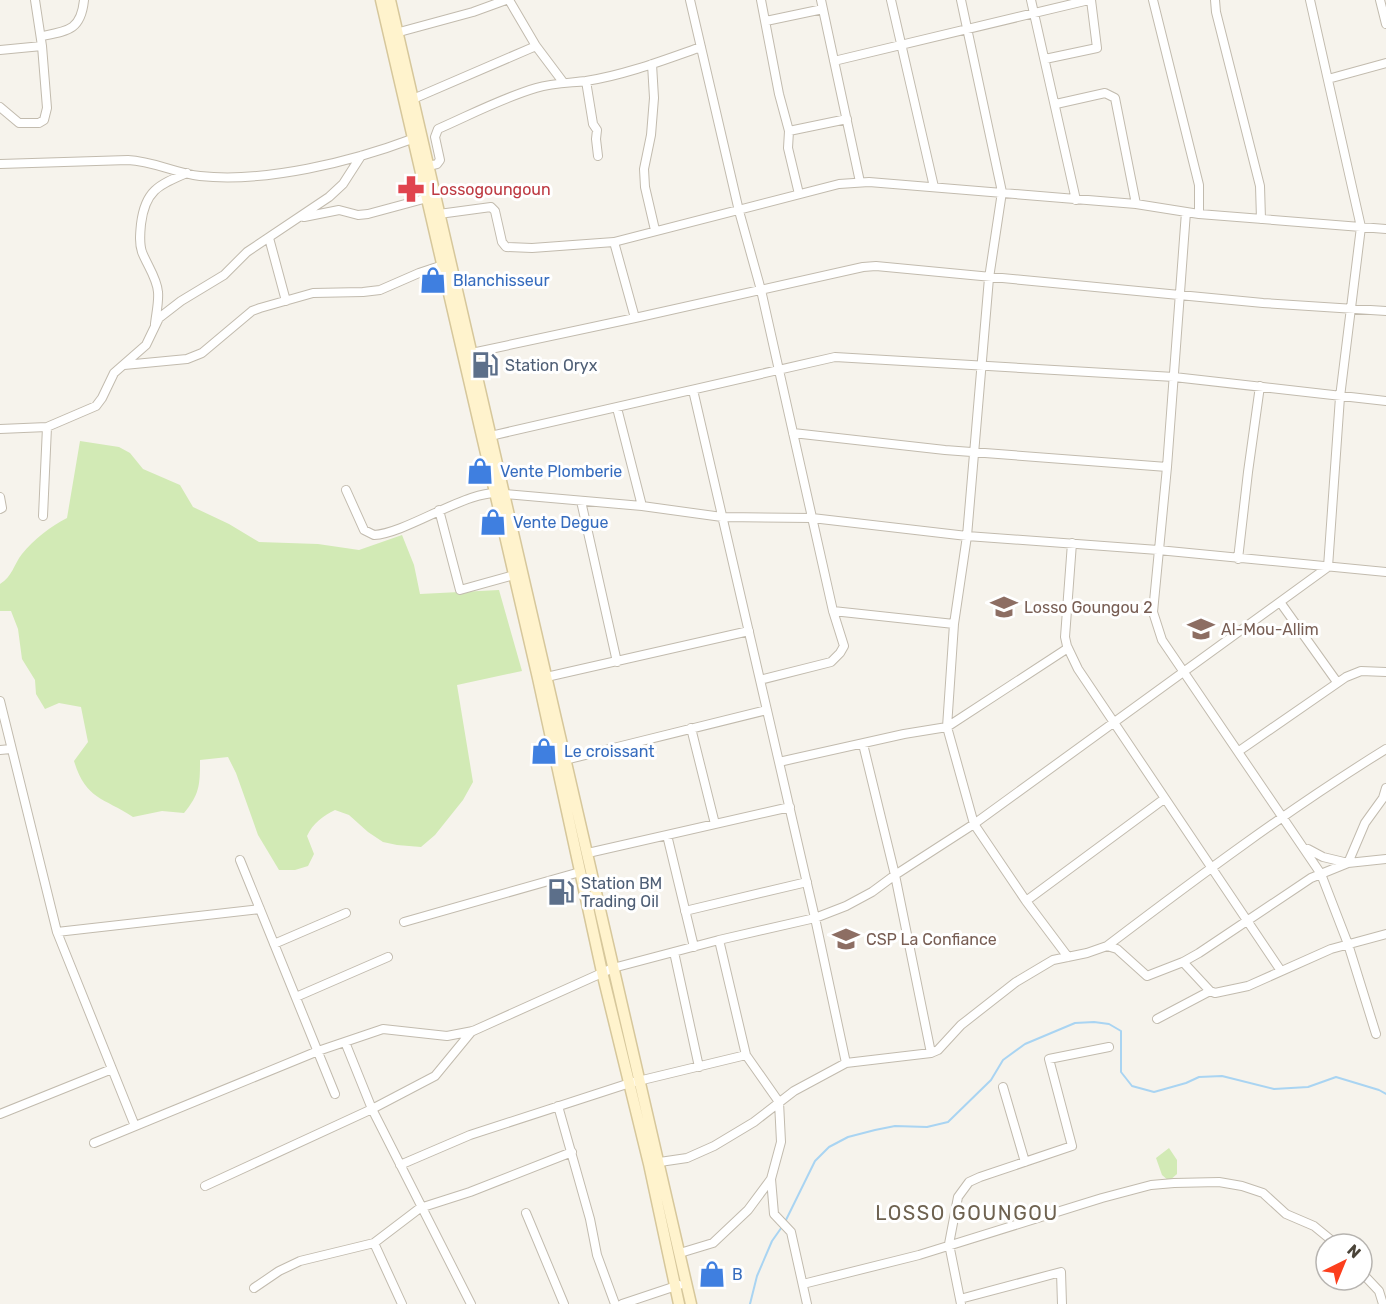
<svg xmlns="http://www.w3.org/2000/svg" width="1386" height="1304" viewBox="0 0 1386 1304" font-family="Rubik,sans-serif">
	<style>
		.green { fill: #d2eab5 }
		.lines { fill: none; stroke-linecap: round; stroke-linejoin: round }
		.stream { stroke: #a9d4f2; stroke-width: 2 }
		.street-casing { stroke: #c2bbae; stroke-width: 10 }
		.secondary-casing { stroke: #d6c79b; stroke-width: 13 }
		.street { stroke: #fff; stroke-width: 8 }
		.secondary { stroke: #fff3cd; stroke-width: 10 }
		.labels { text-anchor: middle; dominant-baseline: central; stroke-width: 6; stroke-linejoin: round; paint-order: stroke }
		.health-label { font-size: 16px; fill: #be3a42; stroke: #fff; text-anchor: start }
		.shop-label { font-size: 16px; fill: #366cbe; stroke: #fff; text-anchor: start }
		.service-label { font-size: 16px; fill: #4e5e75; stroke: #fff; text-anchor: start }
		.education-label { font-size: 16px; fill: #785e54; stroke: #fff; text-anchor: start }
		.quarter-label { font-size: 20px; letter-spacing: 1.5px; fill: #6e6250; stroke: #fff }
	</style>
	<rect width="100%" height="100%" fill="#f6f3ec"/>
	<path class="green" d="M80 441 119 447 130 453 143 469 180 485 193 507 229 524 259 542 318 544 359 550 402 535 414 565 420 594 499 590 522 671 457 685 473 782 463 800 435 835 421 847 397 845 383 842 368 832 349 815 335 810C323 816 313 823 307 836L314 854 308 866 295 870H279L258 835 236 773 228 757 200 760C200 784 200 794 184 813L162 811 133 817C103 797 86 800 74 761L88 742 81 707 59 703 45 709 36 694 35 680 22 659 18 629 11 611H0V584C12 577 14 564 22 554 34 539 51 526 67 518Z
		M1169 1148 1177 1160V1174L1169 1181 1162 1175 1156 1158Z"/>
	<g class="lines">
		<path class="stream" d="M750 1304 757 1276 772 1241 784 1224 815 1161 829 1147 848 1137 875 1130 895 1126 927 1127 948 1122 991 1080 1003 1060 1025 1044 1075 1023 1094 1022 1109 1024 1121 1031V1072L1132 1086 1154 1092 1186 1083 1199 1077 1222 1076 1274 1089 1308 1087 1336 1077 1379 1090 1386 1094"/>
		<defs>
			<path id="street" d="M509 0 536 46 563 82
				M690 0 739 211 761 290 833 611 844 646 840 653 831 662 760 680
				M761 0 779 94 789 131 788 148 799 194
				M821 0 860 182
				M891 0 934 187
				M961 0 1002 192 989 278 967 536 954 624 947 727 974 824 1026 901 1068 957
				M1031 0 1076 200
				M1153 0 1199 185V214
				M1215 0 1216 12 1260 186 1261 219
				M1310 0 1361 227 1340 397 1328 567
				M1380 0 1386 24
				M766 21 823 9
				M392 34 473 12 506 0
				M42 36C68 31 81 30 84 0
				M0 50 42 46 35 0
				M1045 59 1097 48 1091 0
				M834 61 1089 0
				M652 64 654 98 651 135 644 169 645 187 655 230
				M1328 79 1386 63
				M586 81 593 124 597 130 596 139 598 156
				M407 98 413 99 536 46
				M1056 104 1105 93 1115 98 1136 204
				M0 107 19 123H39L44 120 47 108 42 46
				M789 131 847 119
				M0 164 128 160C153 161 175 173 200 176 265 183 351 162 412 139
				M428 166 437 164 440 160 435 137 438 129C470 115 502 98 536 88 553 83 569 83 586 81 625 75 664 60 701 47
				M1186 212 1167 467 1153 612 1162 640 1321 874 1348 944 1376 1034
				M439 214 491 207 495 211 502 242 506 247 532 248 614 242 839 184 869 182 1136 204 1199 214 1386 229
				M304 217 339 210 358 215 368 214 431 197
				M269 238 286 301
				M614 242 635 318
				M155 324C156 314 159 302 158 292 157 278 147 265 142 252 139 243 140 234 141 224 145 191 158 185 187 173
				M467 354 635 318 863 267 876 266 1263 303 1386 311
				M124 365 187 359 202 353 252 311 260 308 313 293 363 292 380 290 419 273 443 265
				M617 408 642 506
				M0 429 47 427 96 406 102 398 114 373 146 345 159 318 181 301 224 275 247 252 329 197 343 184 361 156
				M793 433 945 450 1167 467
				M486 437 835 357 1174 377 1386 401
				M346 490 364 530 374 535C409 533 473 485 505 494L642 506 722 517 812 518 967 536 1158 550 1386 572
				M0 497 2 508 0 509
				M581 501 617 662
				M439 510 460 590 514 575
				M43 516 47 427
				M1072 543 1065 637 1067 646 1078 669 1281 971
				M1238 559 1248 472 1260 386
				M1280 602 1337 682
				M833 611 954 624
				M542 678 749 631
				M0 701 57 932 135 1126
				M691 728 715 824
				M863 744 895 875 931 1053
				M0 750 11 749
				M1239 751 1346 677 1361 671 1386 672
				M561 761 767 710
				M779 762 904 734 947 727 1068 648
				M667 835 694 947
				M1308 849 1323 857 1348 863 1365 823 1383 798 1386 788
				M588 853 790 807
				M240 860 335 1094
				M1026 901 1164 799
				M685 911 807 882
				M404 922 580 872
				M57 932 260 909
				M274 944 346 913
				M1107 946 1117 949 1147 976 1183 962 1199 953 1311 878 1348 863 1386 859
				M674 952 699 1067
				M1183 962 1210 991 1215 993 1248 986 1331 949 1386 934
				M296 997 388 957
				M1157 1019 1210 991
				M345 1042 372 1109 471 1304
				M846 1063 931 1053 938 1050 961 1025 1016 982 1053 960 1087 953 1107 946C1198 877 1289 809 1386 749
				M1003 1087 1025 1162
				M558 1106 590 1219 597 1255 615 1304
				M0 1114 112 1069
				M94 1143 318 1051 383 1029 447 1036 473 1031 613 968 719 940 815 918 846 906 872 892 895 875 974 824 1328 567
				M653 1163 687 1158 714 1146 754 1122 794 1091 846 1063 815 918 693 390
				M400 1165 470 1135 630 1083 746 1055
				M771 1179 774 1214 791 1232 807 1304
				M205 1186 372 1109 435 1076 472 1031
				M526 1213 564 1304
				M374 1243 402 1304
				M680 1253 713 1243 748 1210 771 1179 781 1142 779 1102 746 1055 719 940
				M1362 1273 1379 1291 1383 1304
				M803 1284 919 1255 1102 1198 1151 1185 1174 1183 1219 1182 1242 1186 1263 1193 1286 1214 1314 1226 1336 1244
				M254 1288 279 1271 300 1261 374 1243 420 1208 470 1192 572 1152
				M960 1299 1061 1272 1062 1304
				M622 1304 679 1285
				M961 1304 949 1244 958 1197 969 1182 980 1177 1072 1146 1049 1059 1109 1047"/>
			<path id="secondary" d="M381 0 538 678 602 972 649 1164 679 1304
				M390 0 691 1304"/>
		</defs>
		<use href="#street" class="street-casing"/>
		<use href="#secondary" class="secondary-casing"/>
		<use href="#street" class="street"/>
		<use href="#secondary" class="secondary"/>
	</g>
	<defs>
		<symbol id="pharmacy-bare" viewBox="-9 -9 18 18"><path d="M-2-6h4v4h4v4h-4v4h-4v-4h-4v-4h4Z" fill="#e0444e" stroke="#fff" stroke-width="2.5" paint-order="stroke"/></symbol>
		<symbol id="shop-bare" viewBox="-9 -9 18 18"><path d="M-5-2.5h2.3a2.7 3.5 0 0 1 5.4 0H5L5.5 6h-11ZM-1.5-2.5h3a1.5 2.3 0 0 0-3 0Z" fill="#3f7fe0" stroke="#fff" stroke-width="2.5" paint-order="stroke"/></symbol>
		<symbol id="fuel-bare" viewBox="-9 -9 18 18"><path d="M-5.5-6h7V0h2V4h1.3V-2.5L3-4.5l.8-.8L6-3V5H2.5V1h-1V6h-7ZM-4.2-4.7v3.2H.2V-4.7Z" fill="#5c6f8a" stroke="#fff" stroke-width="2.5" paint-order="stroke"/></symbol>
		<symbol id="school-bare" viewBox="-9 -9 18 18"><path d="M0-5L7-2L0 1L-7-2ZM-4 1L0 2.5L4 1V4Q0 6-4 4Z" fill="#8d6e63" stroke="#fff" stroke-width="2.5" paint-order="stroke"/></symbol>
	</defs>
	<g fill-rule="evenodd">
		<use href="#pharmacy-bare" x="392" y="170" width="38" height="38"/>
		<use href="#shop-bare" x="414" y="261" width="38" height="38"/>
		<use href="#fuel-bare" x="466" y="346" width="38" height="38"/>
		<use href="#shop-bare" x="461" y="452" width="38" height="38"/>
		<use href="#shop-bare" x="474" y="503" width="38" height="38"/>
		<use href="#school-bare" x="985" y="588" width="38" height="38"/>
		<use href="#school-bare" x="1182" y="610" width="38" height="38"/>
		<use href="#shop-bare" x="525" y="732" width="38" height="38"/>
		<use href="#fuel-bare" x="542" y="873" width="38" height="38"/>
		<use href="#school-bare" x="827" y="920" width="38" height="38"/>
		<use href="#shop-bare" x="693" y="1255" width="38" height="38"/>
	</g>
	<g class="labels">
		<g class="health-label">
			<text x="431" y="189">Lossogoungoun</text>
		</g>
		<g class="shop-label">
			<text x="453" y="280">Blanchisseur</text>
			<text x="500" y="471">Vente Plomberie</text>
			<text x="513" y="522">Vente Degue</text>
			<text x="564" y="751">Le croissant</text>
			<text x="732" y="1274">B</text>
		</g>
		<g class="service-label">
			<text x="505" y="365">Station Oryx</text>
			<text x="581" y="883">Station BM<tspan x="581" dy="18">Trading Oil</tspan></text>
		</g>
		<g class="education-label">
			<text x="1024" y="607">Losso Goungou 2</text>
			<text x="1221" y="629">Al-Mou-Allim</text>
			<text x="866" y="939">CSP La Confiance</text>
		</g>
		<g class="quarter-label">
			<text x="967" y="1213">LOSSO GOUNGOU</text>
		</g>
	</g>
	<g transform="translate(1344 1262) rotate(43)"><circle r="28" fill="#ffffff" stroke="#b7b4b0" stroke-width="1.5"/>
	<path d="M0-4.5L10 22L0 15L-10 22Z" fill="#fc3f1d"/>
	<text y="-9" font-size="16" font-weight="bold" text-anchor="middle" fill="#4b4439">N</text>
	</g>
</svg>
